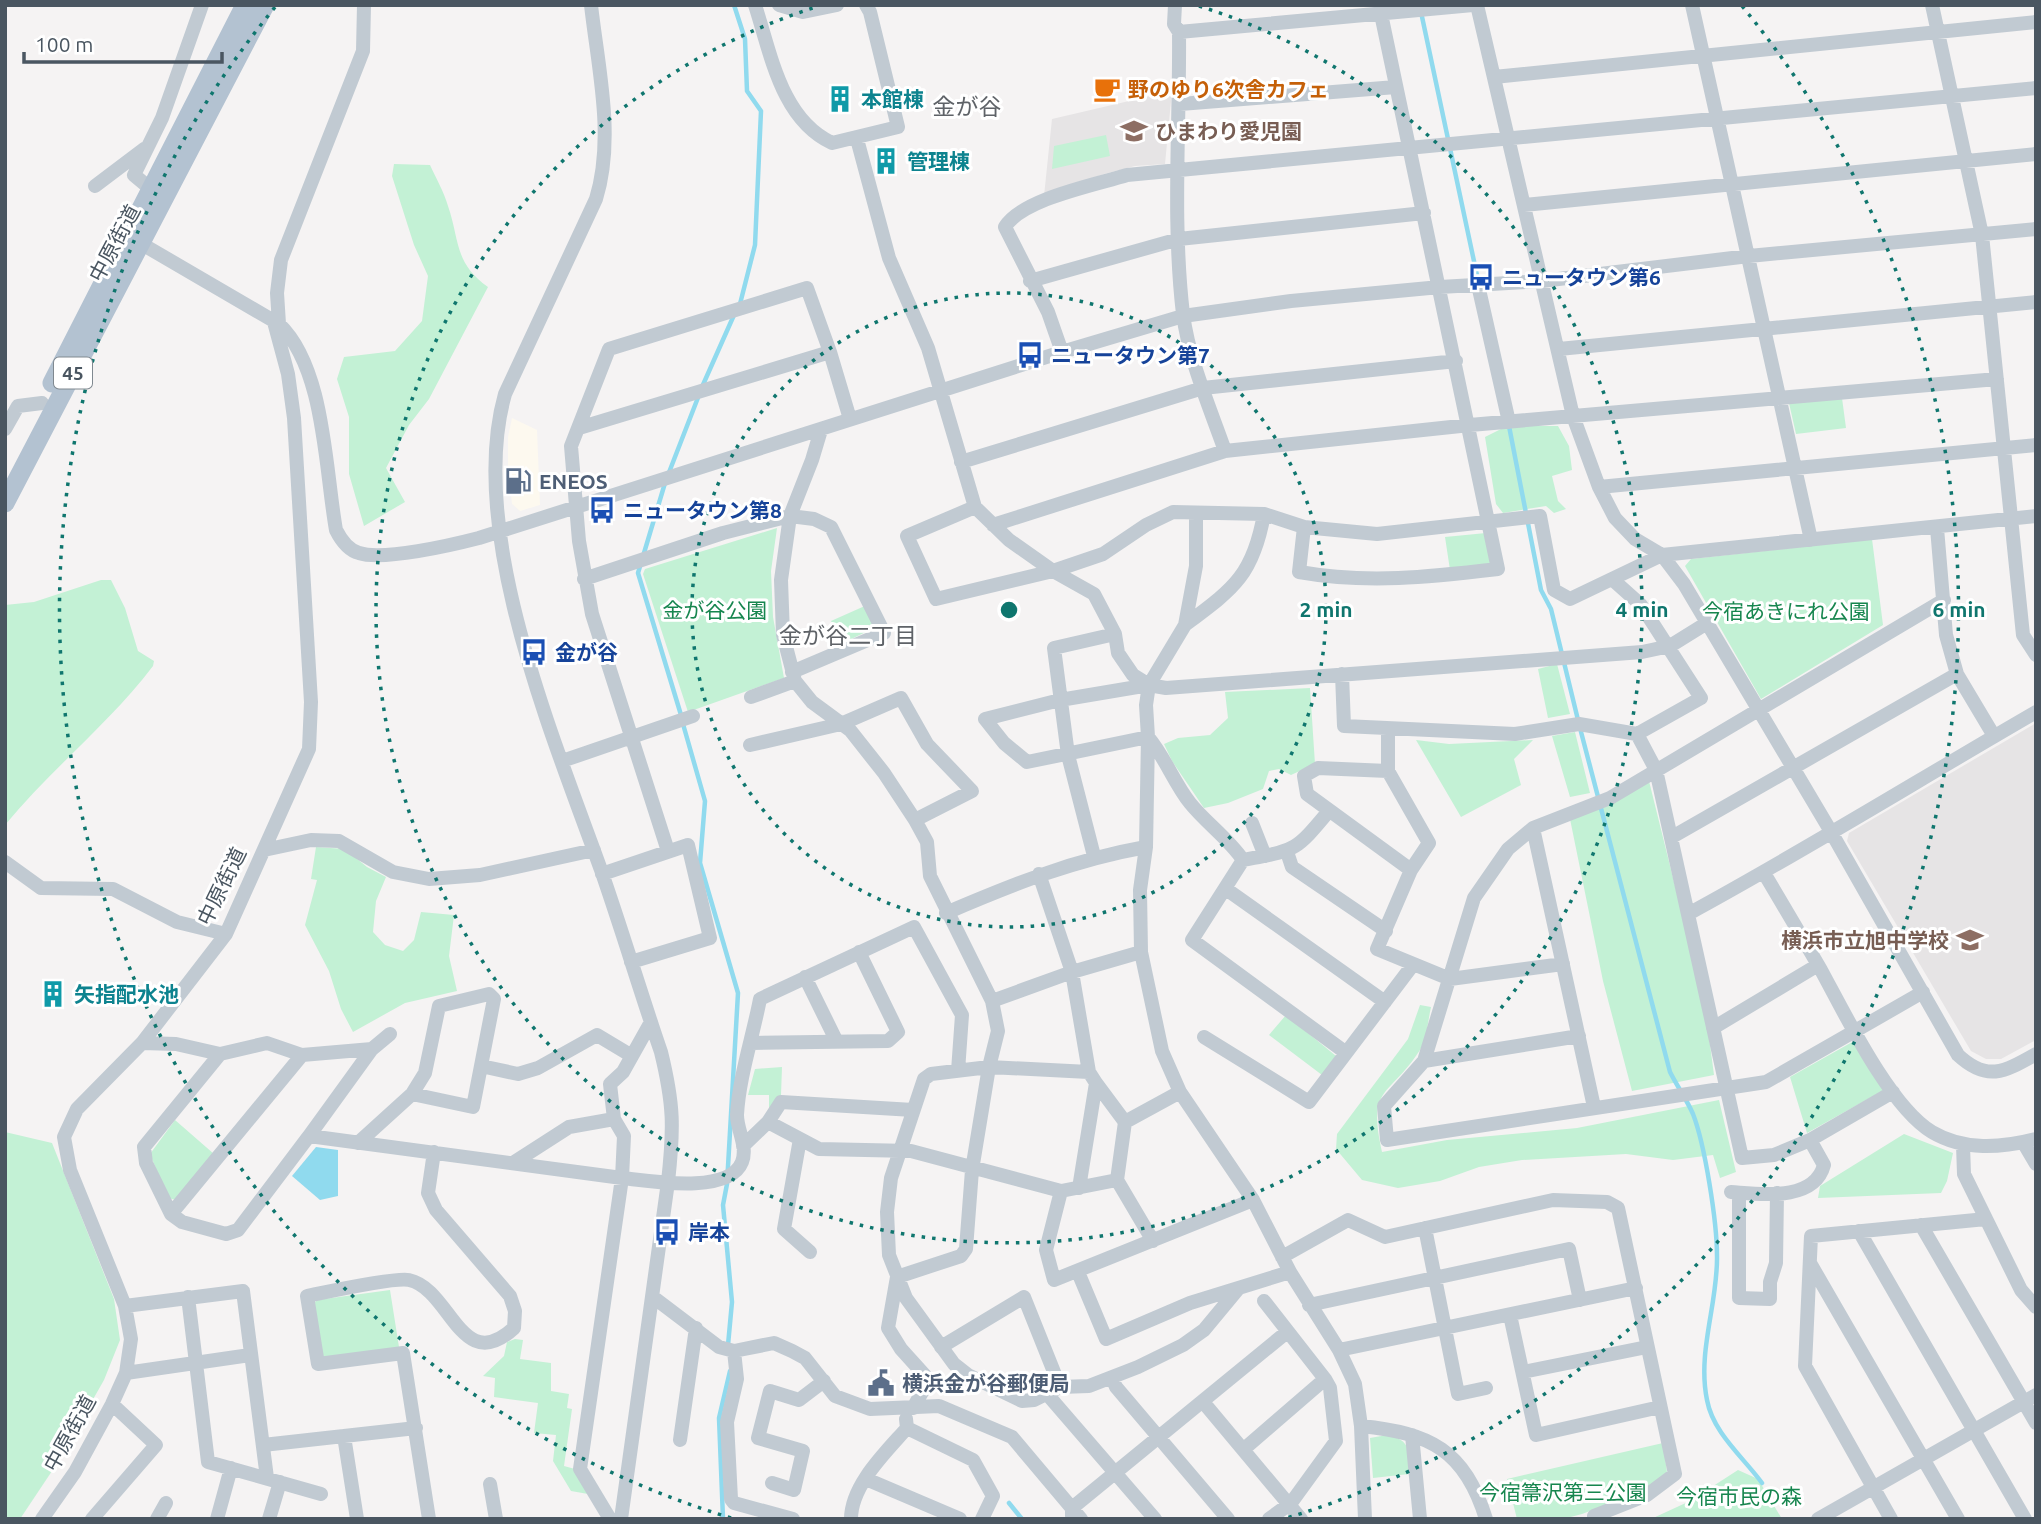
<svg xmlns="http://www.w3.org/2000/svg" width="2041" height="1524" viewBox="0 0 2041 1524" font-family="Ubuntu,'Noto Sans JP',sans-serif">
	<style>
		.commercial { fill: #fdf9ef }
		.education { fill: #e6e4e5 }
		.green { fill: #c3f1d5 }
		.water { fill: #90daee }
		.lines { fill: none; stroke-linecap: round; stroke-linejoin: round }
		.stream { stroke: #90daee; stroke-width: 4.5 }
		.minor { stroke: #c1cad2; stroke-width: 14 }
		.major { stroke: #b3c2d1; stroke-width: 19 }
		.ring { fill: none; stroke: #0f766e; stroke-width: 3.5; stroke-dasharray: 3.5 7 }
		.labels { text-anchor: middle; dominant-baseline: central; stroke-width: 6; stroke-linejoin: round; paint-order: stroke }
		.shield { fill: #fff; stroke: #808990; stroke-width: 2 }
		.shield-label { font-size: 19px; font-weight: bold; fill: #4a5661 }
		.food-label { font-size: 21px; font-weight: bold; fill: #c56008; stroke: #fff; text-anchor: start }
		.culture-label { font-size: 21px; font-weight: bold; fill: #0d838f; stroke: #fff; text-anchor: start }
		.education-label { font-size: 21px; font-weight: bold; fill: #785e54; stroke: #fff; text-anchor: start }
		.street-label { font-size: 21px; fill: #4a5661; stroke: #fff }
		.transit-label { font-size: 21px; font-weight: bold; fill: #164399; stroke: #fff; text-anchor: start }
		.service-label { font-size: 21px; font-weight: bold; fill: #4e5e75; stroke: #fff; text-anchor: start }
		.park-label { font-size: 21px; fill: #17864f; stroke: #fff }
		.neighbourhood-label { font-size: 23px; fill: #5f6368; stroke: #fff }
		.centre { fill: #0f766e; stroke: #fff; stroke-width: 3.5 }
		.ring-label { font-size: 21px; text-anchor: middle; font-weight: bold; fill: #0f766e; stroke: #fff; stroke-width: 6; stroke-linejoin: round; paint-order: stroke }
	</style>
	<rect width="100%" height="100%" fill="#f5f3f3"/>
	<path class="commercial" d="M512 418 537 430 540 505 520 511 512 504 508 465V437Z"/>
	<path class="education" d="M1172 91 1165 164 1135 166 1104 174 1050 192 1044 196 1052 119Z
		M2036 723V1040L2001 1059H1986L1971 1051 1847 841 1849 833Z"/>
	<path class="green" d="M1106 135 1110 156 1052 169 1054 146Z
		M394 164 430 165C436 178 444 192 448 206 460 241 454 263 488 287L429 399 409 425 386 468 405 502 364 526 349 474V417L337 379 344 357 395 351 422 321 428 276 414 245 392 176Z
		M1842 398 1846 428 1796 434 1789 403Z
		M1528 426H1558L1569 446 1572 470 1552 476 1558 501 1566 509 1554 513 1546 506 1503 513 1496 504 1485 437 1501 429Z
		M777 528 771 571 773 617 784 678 688 712 643 574 645 569Z
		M1486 533 1492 565 1450 570 1445 537Z
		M1872 539 1883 625 1761 699 1685 566 1691 559Z
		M101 580H111L125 608 138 651 154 661 153 666C109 724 51 769 5 825V605L34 602Z
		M867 605 874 628 841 644 831 621Z
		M1557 664 1570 714 1548 718 1538 669Z
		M1310 688 1315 764 1291 775 1279 769 1269 771 1263 789 1228 803 1204 808 1172 761 1164 744 1178 738 1210 735 1228 718 1225 692Z
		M1575 732 1590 793 1570 797 1552 736Z
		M1416 740 1449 744 1533 740 1514 759 1521 785 1461 817Z
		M1649 781 1705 1007 1714 1075 1632 1091 1603 981 1570 819Z
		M316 847 345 849 367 867 386 877 376 901 373 932 385 945 403 951 414 940 421 912 454 915 449 956 457 991 405 1003 353 1032 341 1009 329 971 305 925 317 880 311 879Z
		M1420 1005 1431 1007C1428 1020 1427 1039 1420 1050 1389 1098 1367 1085 1382 1152L1447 1140 1577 1128 1719 1100 1736 1172 1720 1178 1713 1155 1673 1160 1626 1154 1522 1160 1479 1167 1440 1181 1398 1188 1362 1180 1336 1149 1337 1134 1408 1039Z
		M1286 1015 1336 1056 1322 1075 1269 1035Z
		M1854 1041 1884 1090 1807 1133 1790 1077Z
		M782 1067 781 1095 769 1110V1095H748L755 1069Z
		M175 1120 214 1154 176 1200 168 1198 150 1154Z
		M5 1132 52 1143 114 1299 120 1340 104 1380 54 1468 20 1519H5Z
		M1904 1134 1953 1153 1947 1181 1941 1193 1818 1198 1820 1186Z
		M390 1290 399 1347 326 1358 321 1354 314 1303 317 1300Z
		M515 1339 523 1340 520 1359 551 1363V1391L569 1394 567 1408 572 1409 564 1466 575 1469 588 1494 571 1491 553 1461 556 1435 534 1433 538 1403 494 1397 495 1378 483 1376 504 1356 507 1342Z
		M1387 1435C1413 1441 1407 1450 1409 1474L1373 1478 1370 1438Z
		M1663 1443 1667 1472 1643 1491 1582 1514 1563 1519H1517L1507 1479Z
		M1738 1470 1758 1479 1782 1519H1651L1690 1501Z"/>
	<path class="water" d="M316 1147 338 1150V1196L320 1200 292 1176Z"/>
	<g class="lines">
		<path class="stream" d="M734 5 745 39 747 91 761 111 755 245 740 304
			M1421 12 1478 280
			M702 387 734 315
			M1509 426 1541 590 1551 609 1578 720
			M668 475 699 395
			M665 483 638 573 681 715
			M683 724 705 801 700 863 738 993 727 1184 723 1205 732 1302 728 1345
			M1580 728 1670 1072C1677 1086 1687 1100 1693 1114 1705 1145 1717 1222 1717 1256 1718 1303 1697 1352 1707 1400 1713 1433 1744 1458 1762 1483
			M1009 1503 1022 1519
			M723 1519 719 1418 730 1371"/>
		<path class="minor" d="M591 5C598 68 615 137 596 199L505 394C466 531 554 739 601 870 622 930 640 991 661 1052 674 1105 674 1128 668 1182L621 1519
			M755 5C771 54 781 119 832 143L898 127 870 12 866 5
			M779 5 803 12 837 5
			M1175 5 1174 24 1179 32C1180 125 1172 221 1183 314 1189 360 1210 408 1225 451
			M1477 5 1573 416 1599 487 1615 518 1635 539 1662 555 1684 584 1830 830 1958 1055C1987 1082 2004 1072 2036 1054
			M1692 5 1811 540
			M1932 5 1982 235 2023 635 2036 655
			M1179 32 1473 5
			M1494 77 2036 22
			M1180 104 1396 87
			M857 139 889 258 928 348 975 507 1009 540 1053 571 1094 594 1115 634 1118 653 1133 675 1149 685 1146 705 1148 737 1146 847 1140 890 1141 952 1162 1051 1180 1092 1253 1200 1290 1272 1339 1350 1355 1384 1361 1426 1365 1519
			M95 186 144 149
			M152 190 134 175 162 118 202 5
			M1524 205 2036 154
			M135 240 279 324C325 368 325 469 336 530 341 540 348 550 359 553 383 561 452 545 479 538L1062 352 1183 316 1291 301 1440 287 1542 281 1749 256 2036 229
			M1030 281 1179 239 1424 213
			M1478 285 1509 422
			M279 324 277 293 281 260 363 51 364 5
			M1559 349 2036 302
			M1062 352 1048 312 1005 227C1022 199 1095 185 1127 175L2036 88
			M579 428 830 352
			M5 429 18 406 42 403
			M821 430 812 460 790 516 781 580 783 635 795 681 812 702 850 730 884 773 915 820 927 842 930 876 992 1001 998 1031 989 1067 972 1170 966 1249 961 1256 897 1277
			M961 462 1203 388 1456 361
			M1599 487 2036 445
			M975 507 907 536 936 599 1053 571 1103 554 1146 525 1173 512 1264 514 1304 527 1377 534 1540 516 1554 590 1570 599 1662 555 2036 516
			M1196 513V566L1185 625 1149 685 1060 700 985 719 1004 743 1027 762 1148 737C1165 757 1174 783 1190 803 1206 823 1228 838 1243 860
			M993 525 1225 451 1470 425 1997 379
			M1304 527 1299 572C1367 584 1430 577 1498 569L1381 14
			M1937 528 1946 635 1957 674 1994 736
			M584 579 723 533 790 516 814 519 831 527 884 633 792 672
			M1612 579 1641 605 1701 698 1637 734
			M1185 625C1233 589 1253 576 1264 514
			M1342 674 1344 726 1515 734 1579 724 1637 734 1656 770 1742 1158 1774 1155 1810 1140 1893 1092
			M1149 685 1166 688 1642 652 1670 646 1707 623
			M751 697 795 681
			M1388 729V771L1429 843 1411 870 1377 949 1450 979 1563 964
			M750 745 841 724 901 698 927 744 972 791 915 820
			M562 761 693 716
			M1388 771 1318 768 1304 776 1307 794 1411 870
			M1328 812C1294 853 1295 850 1243 860L1192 940 1345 1052
			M1252 823 1265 856
			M1533 828 1594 1107
			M1672 837 1957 674
			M264 850 311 840 339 841 393 872 429 879 480 875 594 850
			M668 851 592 614 579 541 571 446 609 349 807 288 830 352 850 419
			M1287 852 1292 867 1386 931
			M1094 856 1068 755 1054 648 1115 634
			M5 862 41 888 113 889 177 922 226 934
			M1764 873C1783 905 1802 937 1821 970 1845 1014 1890 1107 1932 1132 1964 1151 2001 1148 2036 1139
			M602 874 688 845 710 938 631 962
			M1039 874 1072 972 1089 1072 1096 1083 1079 1188
			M1226 889 1385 1002
			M946 913C1014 884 1073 860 1146 847
			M1688 914C1806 850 1920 779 2036 712
			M805 977 836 1040
			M1923 992 1766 1082 1387 1140 1384 1106 1424 1061 1474 898 1508 849 1533 828 1610 798 1944 600
			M992 1001 1072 972 1141 952
			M1713 1028 1818 965
			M1204 1037 1309 1102 1412 966
			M142 1043 176 1044 220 1054 267 1043 302 1055 372 1049 390 1034
			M751 1043 888 1041 898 1032 859 952
			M220 1054 144 1147 146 1163 171 1214 182 1222 226 1234 238 1230 309 1136 622 1178C650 1181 729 1195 742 1162 748 1147 737 1130 737 1115 739 1077 753 1036 760 999L914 927 962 1015 958 1071
			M1424 1061 1579 1036
			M481 1066 518 1074 538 1068 597 1035 632 1056
			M1089 1072 989 1067 931 1074 924 1079 891 1178 887 1212 889 1255 906 1298 954 1364 968 1375 1022 1401 1034 1400 1060 1387 1089 1386 1138 1367 1183 1345 1204 1330 1238 1289
			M1096 1083 1125 1122
			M768 1122 819 1149 911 1151 1061 1191 1117 1180
			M309 1136 372 1049
			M800 1139 784 1229 810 1252
			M2023 1142 2036 1164
			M358 1143 412 1094 425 1073 439 1006 489 994 494 999 473 1107 412 1094
			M1963 1145 1964 1174 2021 1290 2036 1307
			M743 1146 768 1122 781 1102 913 1110
			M513 1163 569 1127 614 1119
			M1061 1191 1046 1250 1054 1280 1253 1200
			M1731 1192C1761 1194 1814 1202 1824 1165L1810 1140
			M1739 1193V1298L1770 1299V1282L1776 1263 1777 1193
			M171 1214 302 1055
			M1921 1225 2036 1423
			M1425 1228 1458 1394 1486 1388
			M1859 1231 2025 1519
			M1153 1241 1117 1180 1125 1122 1180 1092
			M1282 1257 1348 1220 1385 1237 1553 1200 1607 1202 1618 1208 1675 1474 1647 1495 1594 1516
			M1810 1263 1958 1519
			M1078 1272 1106 1339 1190 1303 1290 1272
			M897 1277 888 1328 901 1349 929 1380 913 1408
			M188 1297 208 1462 321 1494
			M653 1297 719 1347 734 1351 774 1343 792 1351 805 1358 835 1396 870 1409 939 1406 1012 1437 1081 1519
			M1309 1305 1569 1249 1580 1300
			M125 1306 243 1291 267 1478
			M1510 1315 1536 1435 1660 1407
			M941 1347 1024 1297 1060 1387
			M1339 1350 1636 1288
			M734 1351 737 1379 727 1422 731 1499 734 1503 793 1519
			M1523 1372 1647 1347
			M126 1373 250 1355
			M1112 1378 1116 1387 1228 1519
			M1047 1394 1155 1519
			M1204 1403 1301 1519
			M1361 1426C1430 1433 1465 1450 1486 1519
			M907 1428 973 1460 993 1496 982 1519
			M1412 1435 1420 1519
			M344 1436 357 1519
			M680 1440 696 1328
			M263 1445 416 1428
			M1244 1449 1325 1379 1264 1301
			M866 1479 960 1519
			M772 1483 794 1490 803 1451 758 1438 770 1391 799 1400 824 1381
			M490 1484 496 1519
			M1072 1516V1508L1287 1332
			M42 1519 75 1472 112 1404 126 1373 131 1339 125 1306 70 1170 64 1137 77 1109 142 1043 226 934 309 749 311 702 294 418 288 374 274 322
			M92 1519 156 1445 112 1404
			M157 1519 166 1503
			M217 1519 231 1468
			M269 1519 280 1482
			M429 1519 403 1353 318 1364 307 1296C327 1292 394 1277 409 1280 451 1289 461 1377 514 1328L515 1311 510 1296 436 1210 428 1193 434 1152
			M610 1519 580 1469 622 1178 624 1136 614 1119 610 1084 623 1072 651 1022
			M851 1519C851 1485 886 1452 907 1428L906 1419
			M1269 1519 1291 1503 1336 1441 1330 1388 1325 1379
			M1818 1519 2036 1395
			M1891 1519 1805 1366 1811 1236 1986 1219"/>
		<path class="major" d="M52 383 245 5
			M5 503 265 5"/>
	</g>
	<g class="ring">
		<circle cx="1009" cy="610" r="317"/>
		<path d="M1199 6A633 633 0 1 1 819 6"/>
		<path d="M731 1518A950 950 0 0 1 276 6M1742 6A950 950 0 0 1 1287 1518"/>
	</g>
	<defs>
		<symbol id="cafe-bare" viewBox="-9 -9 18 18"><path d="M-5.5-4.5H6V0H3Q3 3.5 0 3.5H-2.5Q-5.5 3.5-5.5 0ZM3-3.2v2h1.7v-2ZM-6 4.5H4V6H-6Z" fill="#e8710a" stroke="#fff" stroke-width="2.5" paint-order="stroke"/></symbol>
		<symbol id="building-bare" viewBox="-9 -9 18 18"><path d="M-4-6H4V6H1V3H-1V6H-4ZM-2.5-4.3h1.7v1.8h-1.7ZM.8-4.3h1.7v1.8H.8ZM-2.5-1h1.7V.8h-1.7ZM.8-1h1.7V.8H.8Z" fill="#0f9aa8" stroke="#fff" stroke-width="2.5" paint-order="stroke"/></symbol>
		<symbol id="school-bare" viewBox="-9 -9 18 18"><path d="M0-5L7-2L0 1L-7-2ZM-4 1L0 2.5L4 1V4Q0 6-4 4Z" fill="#8d6e63" stroke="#fff" stroke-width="2.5" paint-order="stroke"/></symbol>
		<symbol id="bus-bare" viewBox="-9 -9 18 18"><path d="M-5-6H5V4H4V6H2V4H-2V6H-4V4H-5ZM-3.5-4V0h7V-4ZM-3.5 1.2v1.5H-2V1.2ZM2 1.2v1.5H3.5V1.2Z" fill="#1a4fb4" stroke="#fff" stroke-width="2.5" paint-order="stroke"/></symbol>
		<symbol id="fuel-bare" viewBox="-9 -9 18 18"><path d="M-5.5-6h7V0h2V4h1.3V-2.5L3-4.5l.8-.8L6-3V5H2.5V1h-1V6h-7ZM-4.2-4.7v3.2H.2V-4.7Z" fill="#5c6f8a" stroke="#fff" stroke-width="2.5" paint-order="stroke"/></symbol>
		<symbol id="civic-bare" viewBox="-9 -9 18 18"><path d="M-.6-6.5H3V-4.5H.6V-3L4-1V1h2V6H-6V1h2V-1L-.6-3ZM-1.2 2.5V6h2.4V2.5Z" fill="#5c6f8a" stroke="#fff" stroke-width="2.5" paint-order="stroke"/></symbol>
	</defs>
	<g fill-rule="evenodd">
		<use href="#cafe-bare" x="1088" y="70" width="38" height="38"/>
		<use href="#building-bare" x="821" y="80" width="38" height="38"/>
		<use href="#school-bare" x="1115" y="112" width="38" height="38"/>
		<use href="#building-bare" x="867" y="142" width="38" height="38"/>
		<use href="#bus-bare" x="1462" y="258" width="38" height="38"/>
		<use href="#bus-bare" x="1011" y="336" width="38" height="38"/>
		<use href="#fuel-bare" x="499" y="462" width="38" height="38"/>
		<use href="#bus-bare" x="583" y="491" width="38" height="38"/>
		<use href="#bus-bare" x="515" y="633" width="38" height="38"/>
		<use href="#school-bare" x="1951" y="921" width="38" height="38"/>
		<use href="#building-bare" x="34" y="975" width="38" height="38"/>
		<use href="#bus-bare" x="648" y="1213" width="38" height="38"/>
		<use href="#civic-bare" x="862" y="1364" width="38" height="38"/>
	</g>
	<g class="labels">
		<rect class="shield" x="54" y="357.5" width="38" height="31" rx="5"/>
		<g class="shield-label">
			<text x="73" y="373">45</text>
		</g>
		<g class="food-label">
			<text x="1128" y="89">野のゆり6次舎カフェ</text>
		</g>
		<g class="culture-label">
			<text x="861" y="99">本館棟</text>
			<text x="907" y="161">管理棟</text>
			<text x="74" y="994">矢指配水池</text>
		</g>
		<g class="education-label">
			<text x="1155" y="131">ひまわり愛児園</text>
			<text x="1949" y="940" text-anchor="end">横浜市立旭中学校</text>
		</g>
		<g class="street-label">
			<text transform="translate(114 243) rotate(-62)">中原街道</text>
			<text transform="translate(221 886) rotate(-64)">中原街道</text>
			<text transform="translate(69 1433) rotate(-61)">中原街道</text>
		</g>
		<g class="transit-label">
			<text x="1502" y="277">ニュータウン第6</text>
			<text x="1051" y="355">ニュータウン第7</text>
			<text x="623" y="510">ニュータウン第8</text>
			<text x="555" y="652">金が谷</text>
			<text x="688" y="1232">岸本</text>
		</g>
		<g class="service-label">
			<text x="539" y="481">ENEOS</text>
			<text x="902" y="1383">横浜金が谷郵便局</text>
		</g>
		<g class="park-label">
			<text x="715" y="610">金が谷公園</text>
			<text x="1786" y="611">今宿あきにれ公園</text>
			<text x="1563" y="1492">今宿箒沢第三公園</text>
			<text x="1739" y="1496">今宿市民の森</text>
		</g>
		<g class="neighbourhood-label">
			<text x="967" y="106">金が谷</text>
			<text x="848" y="635">金が谷二丁目</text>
		</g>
	</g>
	<circle cx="1009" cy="610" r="10" class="centre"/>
	<g class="ring-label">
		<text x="1326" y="617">2 min</text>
		<text x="1642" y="617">4 min</text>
		<text x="1959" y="617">6 min</text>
	</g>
	<rect width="2041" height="1524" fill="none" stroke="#4a5661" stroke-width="14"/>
	<path d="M24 52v10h198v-10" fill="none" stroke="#4a5661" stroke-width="3.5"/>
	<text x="35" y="52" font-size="21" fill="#4a5661" stroke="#ffffff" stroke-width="5" paint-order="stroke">100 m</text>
</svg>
